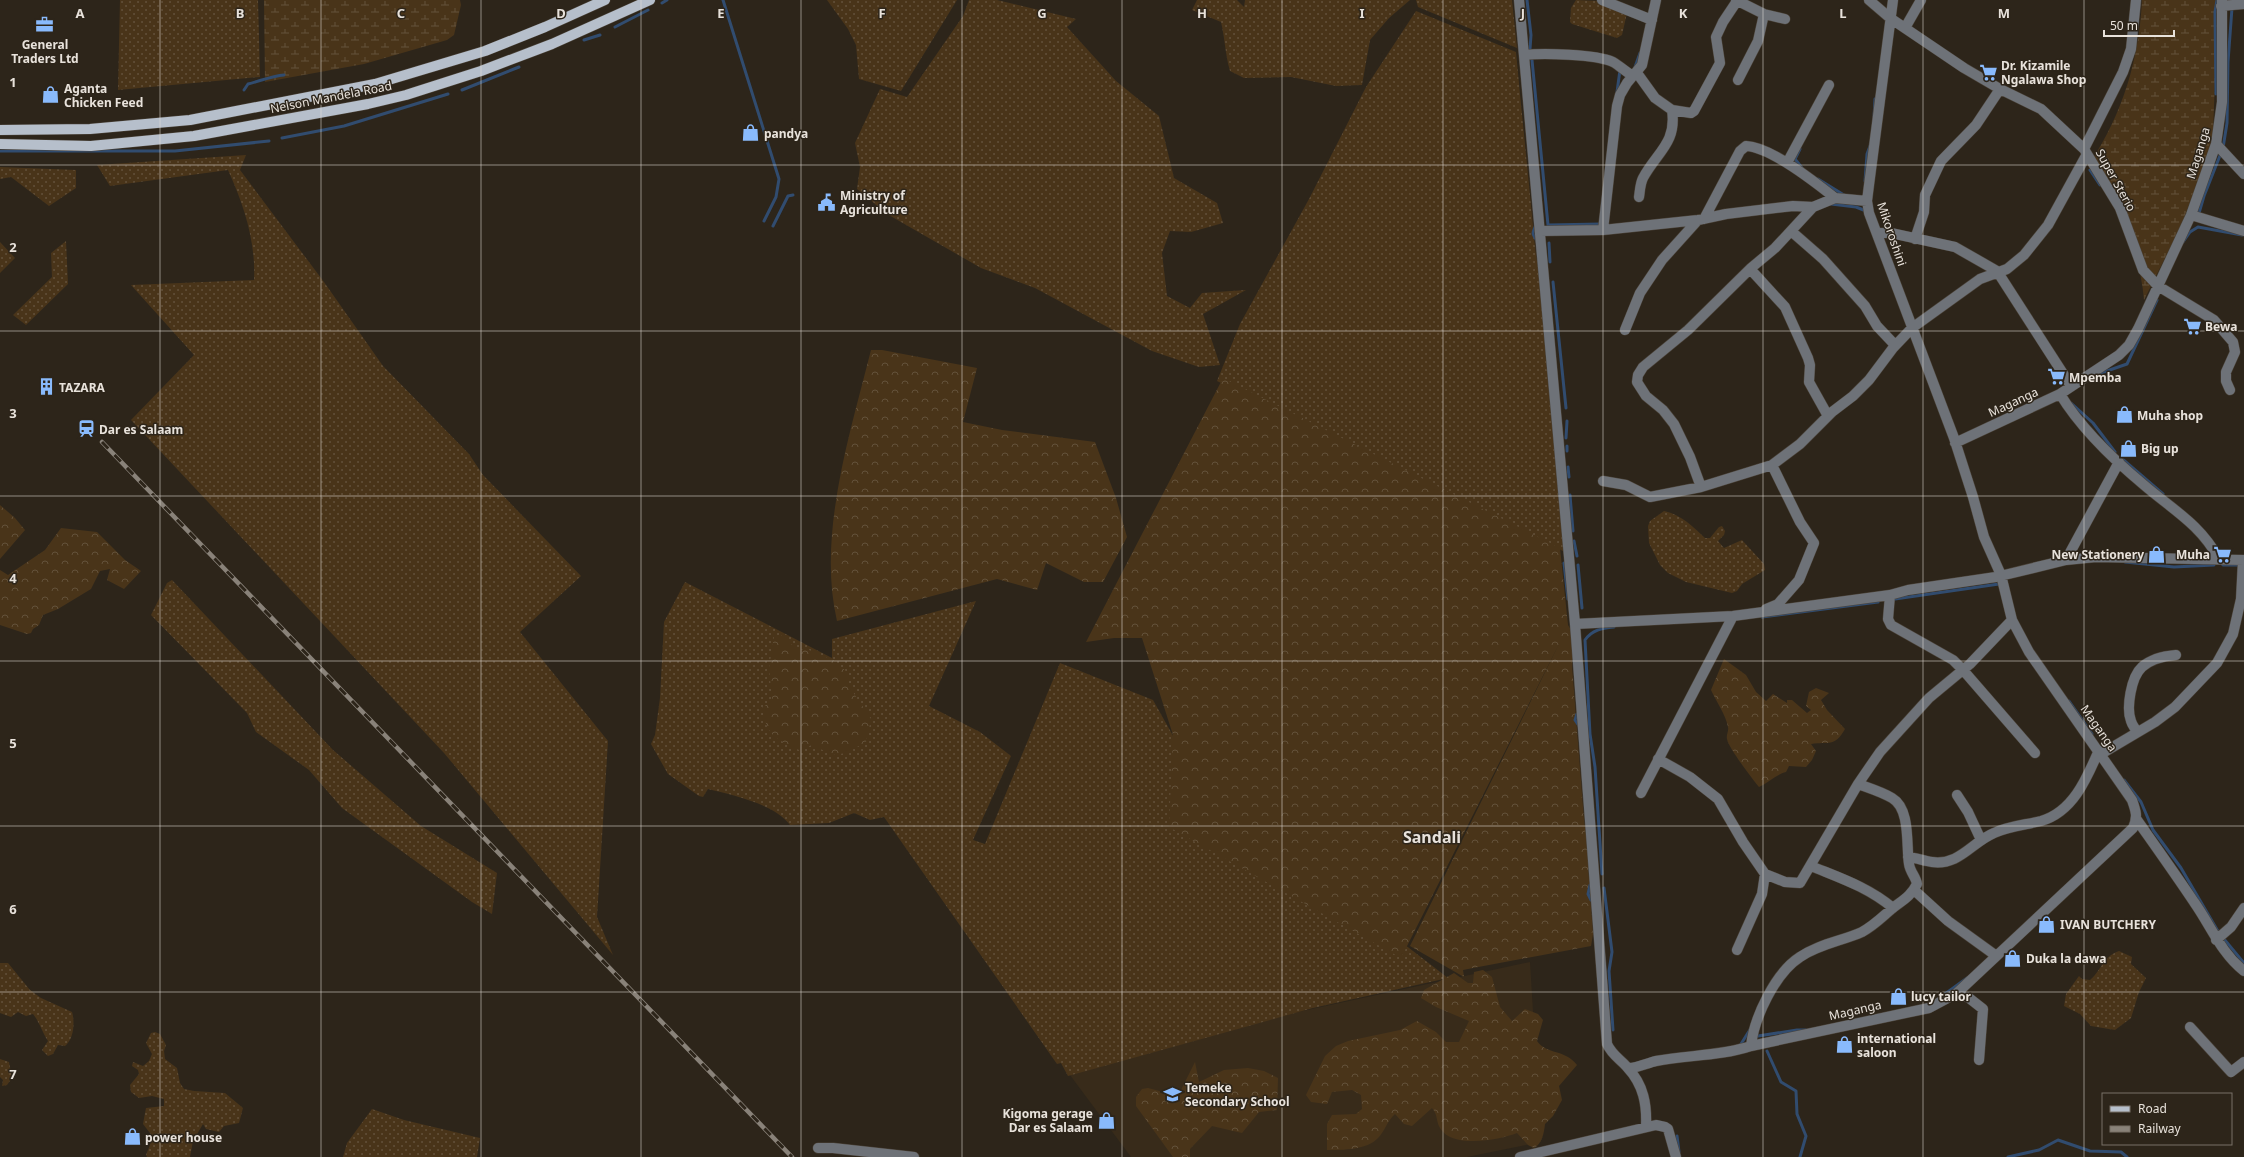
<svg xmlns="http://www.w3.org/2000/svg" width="2244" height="1157" viewBox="0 0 2244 1157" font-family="'Noto Sans',sans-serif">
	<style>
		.built { fill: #382b1a }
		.grass { fill: url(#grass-dots) }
		.forest { fill: url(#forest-crowns) }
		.wetland { fill: url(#wetland-marsh) }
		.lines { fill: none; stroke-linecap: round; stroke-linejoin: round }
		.stream { stroke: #314c6f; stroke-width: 3 }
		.minor-casing { stroke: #4b4339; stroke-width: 11 }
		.major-casing { stroke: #4b4339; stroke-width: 11 }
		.minor { stroke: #6e7278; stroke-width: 10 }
		.major { stroke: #b6bfcb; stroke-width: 10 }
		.rail-casing { stroke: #898279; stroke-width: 4.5 }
		.rail { stroke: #2d251a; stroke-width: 3; stroke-dasharray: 9; stroke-linecap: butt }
		.grid { fill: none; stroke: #e8e2db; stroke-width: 1; stroke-opacity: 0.55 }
		.labels { text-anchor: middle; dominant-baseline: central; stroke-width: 3; stroke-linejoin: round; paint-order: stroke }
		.poi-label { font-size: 12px; font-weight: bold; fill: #e8e2db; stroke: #2d251a; text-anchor: start }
		.street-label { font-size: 12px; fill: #e8e2db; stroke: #2d251a }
		.district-label { font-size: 16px; font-weight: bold; fill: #e8e2db; stroke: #2d251a }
		.grid-label { font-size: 13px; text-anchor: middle; font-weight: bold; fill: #e8e2db; stroke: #2d251a; stroke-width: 3; stroke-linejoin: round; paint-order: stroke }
	</style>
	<defs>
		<pattern id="grass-dots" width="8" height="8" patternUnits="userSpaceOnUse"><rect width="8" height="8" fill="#493419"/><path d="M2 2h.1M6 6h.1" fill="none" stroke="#63513a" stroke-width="1.8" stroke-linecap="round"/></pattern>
		<pattern id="forest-crowns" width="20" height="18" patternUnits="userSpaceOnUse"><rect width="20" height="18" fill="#493419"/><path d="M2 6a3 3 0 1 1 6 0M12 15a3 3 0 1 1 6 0" fill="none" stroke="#63513a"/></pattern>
		<pattern id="wetland-marsh" width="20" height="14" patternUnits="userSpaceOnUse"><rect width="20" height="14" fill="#493419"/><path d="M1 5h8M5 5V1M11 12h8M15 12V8" fill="none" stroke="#63513a"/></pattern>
	</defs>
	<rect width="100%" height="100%" fill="#2d251a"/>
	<path class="built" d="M1530 962 1541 1142 1467 1157H1131L1061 1063Z"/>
	<path class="grass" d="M120 0H258L260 77 118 90Z
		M827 0H957L901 91 859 79 856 45 848 29Z
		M969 0H997L1076 19 1067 27 1116 81 1159 116 1174 178 1217 203 1223 223 1191 232 1170 231 1162 253 1167 296 1190 308 1202 293 1246 290 1203 314 1220 365 1199 367 1152 351 1035 288 981 268 887 214 857 189 860 167 855 143 880 89 907 97 963 16Z
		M1197 0H1237L1244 7 1245 0H1410L1389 18 1370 40 1362 85 1336 86 1291 77 1244 78 1230 71C1225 53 1225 39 1221 22L1192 10Z
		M1416 0H1512L1517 48 1418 7Z
		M1576 0 1599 1 1627 13 1622 35 1617 38 1572 24 1570 22 1571 8Z
		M1416 11 1516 52C1522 117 1529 182 1535 247 1539 281 1549 315 1545 350L1565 552 1217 381 1240 324 1309 199 1366 87Z
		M246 155 240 170 324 282 383 366 469 454 483 475 581 576 520 632 608 741 597 917 613 955 444 753 131 420 194 355 131 285 254 280C256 242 244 205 228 170L110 186 97 165Z
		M0 167 76 170V188L49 206 11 177 0 179Z
		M66 241 68 284 26 325 13 315 52 277 51 253Z
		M0 242 15 258 0 273Z
		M1664 511C1682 515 1692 526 1705 538H1710L1719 527 1722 526 1725 531 1724 535 1718 541 1724 548 1742 540 1764 564 1765 570 1742 584 1737 591 1732 593 1686 582 1668 573 1660 565 1649 543 1648 526 1650 521Z
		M172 580 333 750 421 826 497 873 492 914 472 902 342 808 309 770 256 732 247 713 151 615 167 583Z
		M685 582 832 658V639L976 601 929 706 980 732 1011 756 973 840 985 844 1060 663 1153 700 1190 766 1186 776 1448 978 1313 1008 1068 1076 1061 1063 1057 1064 884 817 870 820 854 813 829 823 790 825C775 804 732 795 708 789L703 797 699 796 668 774 651 744 655 735 660 698 664 622Z
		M2119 951 2132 957 2131 964 2146 978 2139 992 2131 1018 2115 1030 2091 1026 2080 1014 2064 1006 2066 994 2079 976 2082 979 2090 980C2103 969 2101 958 2119 951Z
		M0 963H8L30 990 41 998 72 1012C75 1022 74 1039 65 1046L58 1045 53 1054 48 1056 42 1050 48 1041C42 1032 40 1023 33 1014L26 1016 18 1012 11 1017 0 1013Z
		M155 1032 160 1034 166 1045 164 1051 165 1059 177 1068 180 1083 184 1089 194 1091 225 1093 243 1108 239 1123 224 1126 219 1132 206 1129 203 1124 193 1141 190 1157H147L146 1155 153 1137 143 1124 146 1108 164 1106V1099L152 1096 139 1098 131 1092 130 1085 139 1074 138 1070 132 1066 133 1062 143 1066 149 1061 152 1054 146 1043 151 1033Z
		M0 1059 9 1062 12 1078 7 1085 2 1086 3 1080 0 1077Z
		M372 1109 404 1120 480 1138 477 1157H343L347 1143Z"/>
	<path class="forest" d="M871 350H882L977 368 963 422 1002 430 1095 442 1116 498 1127 537 1103 582H1084L1046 563 1037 590 997 579 837 621C817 535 850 434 871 350Z
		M1223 378 1560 548 1568 625 1572 632V666L1584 820 1589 854 1588 867 1593 934 1591 946 1473 968 1463 970 1464 977 1410 946 1560 642 1401 958 1169 827 1173 735 1142 638H1114L1086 642Z
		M0 505 15 518 25 530 0 559Z
		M61 528 97 532 125 560 141 571 124 589 107 580 110 569 100 571 91 589 58 609 43 615 39 625 33 629 31 633 27 634 0 625V570L8 575 45 550Z
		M781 635 797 649 809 650 833 660 848 673 849 686 871 719 866 742 846 753 833 755 812 745 799 750C773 737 768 737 762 708L772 700 769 668 774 637Z
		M1724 659 1746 675 1756 692 1766 701 1773 694 1787 703V700H1792L1807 713 1811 710 1806 706 1809 692 1816 688 1829 693 1821 700 1827 710 1845 729C1834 748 1829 741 1811 744L1816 751 1812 760 1806 767 1789 766 1786 772C1777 774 1768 783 1759 787 1753 780 1728 747 1727 739 1726 735 1729 731 1728 727 1726 715 1716 701 1711 690Z
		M1483 970 1492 977 1500 1007 1512 1021 1525 1009 1538 1014 1543 1020 1537 1041C1547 1055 1565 1049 1577 1065L1559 1086 1562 1100 1553 1116 1545 1124C1544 1133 1542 1144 1534 1148L1528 1145 1517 1133C1499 1140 1452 1149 1440 1128 1436 1121 1438 1115 1432 1108L1412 1126 1404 1124 1395 1114C1387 1121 1385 1131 1378 1138 1367 1150 1343 1150 1327 1150V1124L1332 1115 1356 1114 1362 1109 1361 1095 1352 1090 1332 1092 1327 1104 1311 1102 1306 1095 1325 1056 1336 1046 1348 1041 1400 1030 1417 1021 1436 1032 1446 1042H1459L1469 1021 1436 1007 1421 998 1424 990 1454 973 1468 983H1473L1474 972Z
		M1195 1062 1199 1082 1224 1070 1248 1068 1264 1071 1278 1078 1277 1110 1259 1112 1242 1133 1212 1126 1190 1149V1157H1173L1136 1106V1097L1142 1089 1148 1088 1178 1096Z"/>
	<path class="wetland" d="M264 0H460L461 5 454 35 447 40 364 64 265 82Z
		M2142 0H2218L2213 133 2205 164 2180 228 2144 300C2140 247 2114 207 2090 163 2123 113 2139 59 2142 0Z"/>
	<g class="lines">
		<path class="stream" d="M723 0 779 179 776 197 764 221
			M1527 0 1531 35 1530 49
			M662 3 667 0
			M615 27 648 10
			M584 40 600 35
			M1532 60 1548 225 1601 224
			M1635 67 1640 53
			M244 90 248 84C260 81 272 76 284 75
			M462 90 519 67
			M1617 92 1620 70
			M2216 94 2215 12 2217 0
			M1874 117 1875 99
			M282 138 344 126 448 94
			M2223 148 2227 123 2228 62 2232 8 2234 7
			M1800 149 1795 159 1802 168
			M0 151H175L269 141
			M2090 170 2100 185
			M1818 179 1844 195
			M1865 181 1867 154 1870 146
			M1831 204 1856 207 1866 211
			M2199 213 2204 196 2221 153
			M773 226 788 196 793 195
			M1535 227C1531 237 1534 233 1537 242
			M2183 242 2190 232 2198 227 2242 235
			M1549 243 1550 262
			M1553 282 1566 408
			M2101 373 2127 364 2157 300
			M2071 403 2093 423 2115 452
			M1566 438 1567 421
			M1567 446V451
			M2120 457 2163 494
			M1568 467 1569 477
			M1570 495 1573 531
			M1574 541 1577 556
			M2221 561 2223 565H2237
			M2125 562 2174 567 2214 565
			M1564 563 1568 599
			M1578 565 1582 608
			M1895 599 1999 584
			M1762 617 1878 602
			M2069 701 2092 734
			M1577 714 1575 720 1579 726
			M2124 780 2141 802 2153 830 2181 868 2219 933 2244 963
			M1602 874 1595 767 1590 734 1585 640C1592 630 1602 628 1614 627
			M1590 885 1588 894 1591 900
			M1604 888 1612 952 1609 971 1613 1030
			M1945 994 1967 978
			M1755 1033 1758 1036 1797 1030H1806
			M1741 1044 1751 1028
			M1767 1051 1781 1082 1796 1091 1797 1114 1806 1136 1800 1157
			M1677 1136 1679 1152
			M2008 1157 2039 1150 2058 1140 2090 1151 2121 1152 2127 1157"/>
		<defs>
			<path id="minor" d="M1519 0 1575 624 1607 1044C1612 1055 1620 1059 1627 1067 1644 1085 1647 1105 1646 1127
				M1602 0 1652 20
				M1736 0 1764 14 1785 19
				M1869 0 1890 18 1964 68 2000 89 2041 109 2084 149 2120 208 2143 270 2158 286 2214 320 2233 342 2235 352 2226 372V381L2230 390
				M2221 6 2244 4
				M1905 28 1921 0
				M1524 55C1542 53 1596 54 1613 62 1620 66 1626 72 1633 76
				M1637 73 1655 98 1672 110C1677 143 1657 152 1643 178 1640 184 1640 191 1639 197
				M1738 80 1758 41 1764 14
				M1672 110 1691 113 1694 111 1720 63 1716 37 1723 22 1737 1
				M2216 144 2244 174
				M2084 149 2123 72 2131 49 2136 0
				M1787 163 1829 85
				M2191 215 2244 231
				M1704 219 1740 151 1746 146C1771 147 1815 182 1835 198
				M1603 230 1617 106 1620 95 1627 83 1642 65 1656 0
				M1540 231 1603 230 1698 220 1726 214 1793 206 1813 207 1835 198 1867 201
				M1791 231 1823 259 1865 306 1877 326 1894 344 1893 348
				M1878 233H1891L1955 247 1997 271 2071 386
				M1915 239 1924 212 1925 195 1941 161 1976 125 2000 89
				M1751 268 1752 271 1785 307 1808 358 1810 365 1809 382 1828 416
				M1625 330 1640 293 1662 260 1698 220
				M2060 394C2080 427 2114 460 2144 485 2173 510 2200 524 2219 559
				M1955 443 2060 394 2119 355 2129 345 2138 329 2191 215 2216 144 2222 102V0
				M1603 481 1626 485 1650 497 1701 487 1772 465 1800 444 1832 412 1853 396 1869 380 1893 348 1912 328 1980 279 2007 269 2024 255 2048 225 2087 154
				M1701 487 1690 457 1674 424 1663 410 1646 396 1637 382 1638 375 1643 367 1688 330 1751 268 1775 248 1813 207
				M2066 560 2119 462
				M1890 595 1888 619 1891 625 1953 660 1963 670 2035 753
				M1766 609 1778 604 1799 580 1814 543 1800 522 1772 465
				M1575 624 1733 616 1890 595 1908 590 1996 577 2066 560 2096 557 2244 560
				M2137 732C2135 728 2132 725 2131 721 2126 708 2131 677 2142 667 2151 659 2164 656 2176 655
				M2101 754 2155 722 2175 707 2217 663 2233 634 2241 599 2243 560
				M1658 759 1690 777 1718 799 1743 842 1765 874 1762 894 1737 950
				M1641 793 1733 616
				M1957 795 1968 812 1981 840
				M2137 820C2156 847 2176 875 2194 902 2211 926 2221 953 2244 971
				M1908 857C1917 858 1924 861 1932 862 1959 866 1972 842 1994 833 2009 826 2025 825 2041 821 2073 812 2087 778 2099 750
				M1811 866C1840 878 1868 887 1893 908
				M1765 874 1785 882 1800 883 1858 784 1880 752 1929 698 1970 664 2012 620
				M1914 890 1948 921 1995 955
				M2216 940 2231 927 2244 908
				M1957 993 1969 998 1983 1009 1979 1060
				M2190 1027 2231 1072 2244 1062
				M1751 1046C1754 1018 1775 973 1800 957 1819 944 1842 941 1862 932 1875 925 1883 916 1894 907 1903 900 1911 896 1917 884 1916 877 1910 872 1909 864 1906 846 1911 809 1892 798 1882 792 1869 788 1858 784
				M1629 1068C1638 1068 1647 1063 1656 1061 1687 1055 1721 1056 1751 1046L1929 1008 1957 993 2133 828C2138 817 2136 811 2132 800L2029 652 2012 620 2001 575 1984 537 1973 497 1954 438 1869 213 1867 201 1869 185 1893 0
				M818 1148H833L914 1157
				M1520 1157 1656 1125 1665 1127 1668 1129 1676 1157"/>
			<path id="major" d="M0 130 90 129 190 120 375 84 485 51 545 27 605 0
				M0 144 91 146 194 136 368 104 406 95 481 71 552 44 650 0"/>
		</defs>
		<use href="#minor" class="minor-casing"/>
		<use href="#major" class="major-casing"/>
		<use href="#minor" class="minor"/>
		<use href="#major" class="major"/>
		<defs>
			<path id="rail" d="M102 442 792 1157"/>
		</defs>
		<use href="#rail" class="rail-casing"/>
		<use href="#rail" class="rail"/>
	</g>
	<path class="grid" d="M160 0V1157M321 0V1157M481 0V1157M641 0V1157M801 0V1157M962 0V1157M1122 0V1157M1282 0V1157M1443 0V1157M1603 0V1157M1763 0V1157M1923 0V1157M2084 0V1157M0 165H2244M0 331H2244M0 496H2244M0 661H2244M0 826H2244M0 992H2244"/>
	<defs>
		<symbol id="office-bare" viewBox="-9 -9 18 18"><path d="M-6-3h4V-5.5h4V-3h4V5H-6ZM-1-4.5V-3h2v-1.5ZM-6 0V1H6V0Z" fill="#89bafc" stroke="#2d251a" stroke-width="2.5" paint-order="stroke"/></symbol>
		<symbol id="supermarket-bare" viewBox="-9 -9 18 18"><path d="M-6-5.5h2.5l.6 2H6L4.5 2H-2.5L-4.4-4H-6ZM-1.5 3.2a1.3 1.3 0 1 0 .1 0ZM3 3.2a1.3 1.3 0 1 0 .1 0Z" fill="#89bafc" stroke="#2d251a" stroke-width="2.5" paint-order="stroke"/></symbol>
		<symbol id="shop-bare" viewBox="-9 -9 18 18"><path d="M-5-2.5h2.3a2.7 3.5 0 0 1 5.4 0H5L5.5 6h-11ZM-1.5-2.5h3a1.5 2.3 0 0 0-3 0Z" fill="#89bafc" stroke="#2d251a" stroke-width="2.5" paint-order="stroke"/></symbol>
		<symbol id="civic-bare" viewBox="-9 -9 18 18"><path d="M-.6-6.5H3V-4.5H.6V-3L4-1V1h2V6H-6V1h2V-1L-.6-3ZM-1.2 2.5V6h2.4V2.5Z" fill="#89bafc" stroke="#2d251a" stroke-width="2.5" paint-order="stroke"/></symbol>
		<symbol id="building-bare" viewBox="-9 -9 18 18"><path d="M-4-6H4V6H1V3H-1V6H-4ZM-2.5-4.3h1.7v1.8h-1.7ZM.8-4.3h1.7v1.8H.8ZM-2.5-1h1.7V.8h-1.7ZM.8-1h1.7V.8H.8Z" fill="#89bafc" stroke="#2d251a" stroke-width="2.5" paint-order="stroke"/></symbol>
		<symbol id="station-bare" viewBox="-9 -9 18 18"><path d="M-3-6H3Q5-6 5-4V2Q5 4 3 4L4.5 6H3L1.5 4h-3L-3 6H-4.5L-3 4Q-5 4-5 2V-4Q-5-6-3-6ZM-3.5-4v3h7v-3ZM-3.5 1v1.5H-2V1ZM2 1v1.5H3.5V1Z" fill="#89bafc" stroke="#2d251a" stroke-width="2.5" paint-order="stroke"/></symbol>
		<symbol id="school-bare" viewBox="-9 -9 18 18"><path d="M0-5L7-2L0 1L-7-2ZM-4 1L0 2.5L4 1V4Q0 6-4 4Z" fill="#89bafc" stroke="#2d251a" stroke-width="2.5" paint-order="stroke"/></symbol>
	</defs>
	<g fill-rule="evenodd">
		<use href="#office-bare" x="32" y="12" width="25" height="25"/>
		<use href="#supermarket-bare" x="1976" y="60" width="25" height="25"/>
		<use href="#shop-bare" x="38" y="82" width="25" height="25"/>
		<use href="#shop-bare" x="738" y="120" width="25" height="25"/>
		<use href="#civic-bare" x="814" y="190" width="25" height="25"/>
		<use href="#supermarket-bare" x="2180" y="314" width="25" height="25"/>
		<use href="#supermarket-bare" x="2044" y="364" width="25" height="25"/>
		<use href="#building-bare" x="34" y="374" width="25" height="25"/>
		<use href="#shop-bare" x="2112" y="402" width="25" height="25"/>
		<use href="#station-bare" x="74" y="416" width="25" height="25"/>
		<use href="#shop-bare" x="2116" y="436" width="25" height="25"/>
		<use href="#shop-bare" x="2144" y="542" width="25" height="25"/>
		<use href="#supermarket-bare" x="2210" y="542" width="25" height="25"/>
		<use href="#shop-bare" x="2034" y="912" width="25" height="25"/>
		<use href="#shop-bare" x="2000" y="946" width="25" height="25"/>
		<use href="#shop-bare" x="1886" y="984" width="25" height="25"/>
		<use href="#shop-bare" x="1832" y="1032" width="25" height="25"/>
		<use href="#school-bare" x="1160" y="1082" width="25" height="25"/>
		<use href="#shop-bare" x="1094" y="1108" width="25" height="25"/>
		<use href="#shop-bare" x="120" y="1124" width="25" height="25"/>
	</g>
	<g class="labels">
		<g class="poi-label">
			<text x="45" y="44" text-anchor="middle">General<tspan x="45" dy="14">Traders Ltd</tspan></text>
			<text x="2001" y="65">Dr. Kizamile<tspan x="2001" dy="14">Ngalawa Shop</tspan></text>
			<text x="64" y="88">Aganta<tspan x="64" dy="14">Chicken Feed</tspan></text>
			<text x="764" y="133">pandya</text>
			<text x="840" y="195">Ministry of<tspan x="840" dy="14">Agriculture</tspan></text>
			<text x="2205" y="326">Bewa</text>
			<text x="2069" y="377">Mpemba</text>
			<text x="59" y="387">TAZARA</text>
			<text x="2137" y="415">Muha shop</text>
			<text x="99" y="429">Dar es Salaam</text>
			<text x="2141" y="448">Big up</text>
			<text x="2144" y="554" text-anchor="end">New Stationery</text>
			<text x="2210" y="554" text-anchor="end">Muha</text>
			<text x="2060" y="924">IVAN BUTCHERY</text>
			<text x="2026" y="958">Duka la dawa</text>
			<text x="1911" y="996">lucy tailor</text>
			<text x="1857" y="1038">international<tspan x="1857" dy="14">saloon</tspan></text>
			<text x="1185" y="1087">Temeke<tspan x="1185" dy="14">Secondary School</tspan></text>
			<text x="1093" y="1113" text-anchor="end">Kigoma gerage<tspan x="1093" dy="14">Dar es Salaam</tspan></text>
			<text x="145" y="1137">power house</text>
		</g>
		<g class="street-label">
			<text transform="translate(331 97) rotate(-11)">Nelson Mandela Road</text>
			<text transform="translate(2198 153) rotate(-73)">Maganga</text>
			<text transform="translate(2116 180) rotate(61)">Super Sterio</text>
			<text transform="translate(1892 234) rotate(71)">Mikoroshini</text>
			<text transform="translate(2013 402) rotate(-25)">Maganga</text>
			<text transform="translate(2099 728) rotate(55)">Maganga</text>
			<text transform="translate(1855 1010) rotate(-13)">Maganga</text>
		</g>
		<g class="district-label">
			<text x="1432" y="837">Sandali</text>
		</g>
	</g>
	<g class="grid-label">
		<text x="80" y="18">A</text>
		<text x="240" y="18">B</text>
		<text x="401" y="18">C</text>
		<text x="561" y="18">D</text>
		<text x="721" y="18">E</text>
		<text x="882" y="18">F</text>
		<text x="1042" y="18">G</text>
		<text x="1202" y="18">H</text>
		<text x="1362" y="18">I</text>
		<text x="1523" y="18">J</text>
		<text x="1683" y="18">K</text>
		<text x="1843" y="18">L</text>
		<text x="2004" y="18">M</text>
		<text x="13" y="87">1</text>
		<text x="13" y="252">2</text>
		<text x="13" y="418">3</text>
		<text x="13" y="583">4</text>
		<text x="13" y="748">5</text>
		<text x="13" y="914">6</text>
		<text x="13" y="1079">7</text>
	</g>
	<rect x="2102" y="1093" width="130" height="52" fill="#2d251a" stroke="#787167"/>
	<rect x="2110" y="1106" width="20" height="6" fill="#b6bfcb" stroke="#787167"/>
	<text x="2138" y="1113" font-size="12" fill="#e8e2db">Road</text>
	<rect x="2110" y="1126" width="20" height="6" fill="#898279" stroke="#787167"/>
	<text x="2138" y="1133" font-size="12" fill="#e8e2db">Railway</text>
	<path d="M2104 30v6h70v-6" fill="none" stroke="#e8e2db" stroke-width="2"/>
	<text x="2110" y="30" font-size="12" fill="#e8e2db" stroke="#2d251a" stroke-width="3" paint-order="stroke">50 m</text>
</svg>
